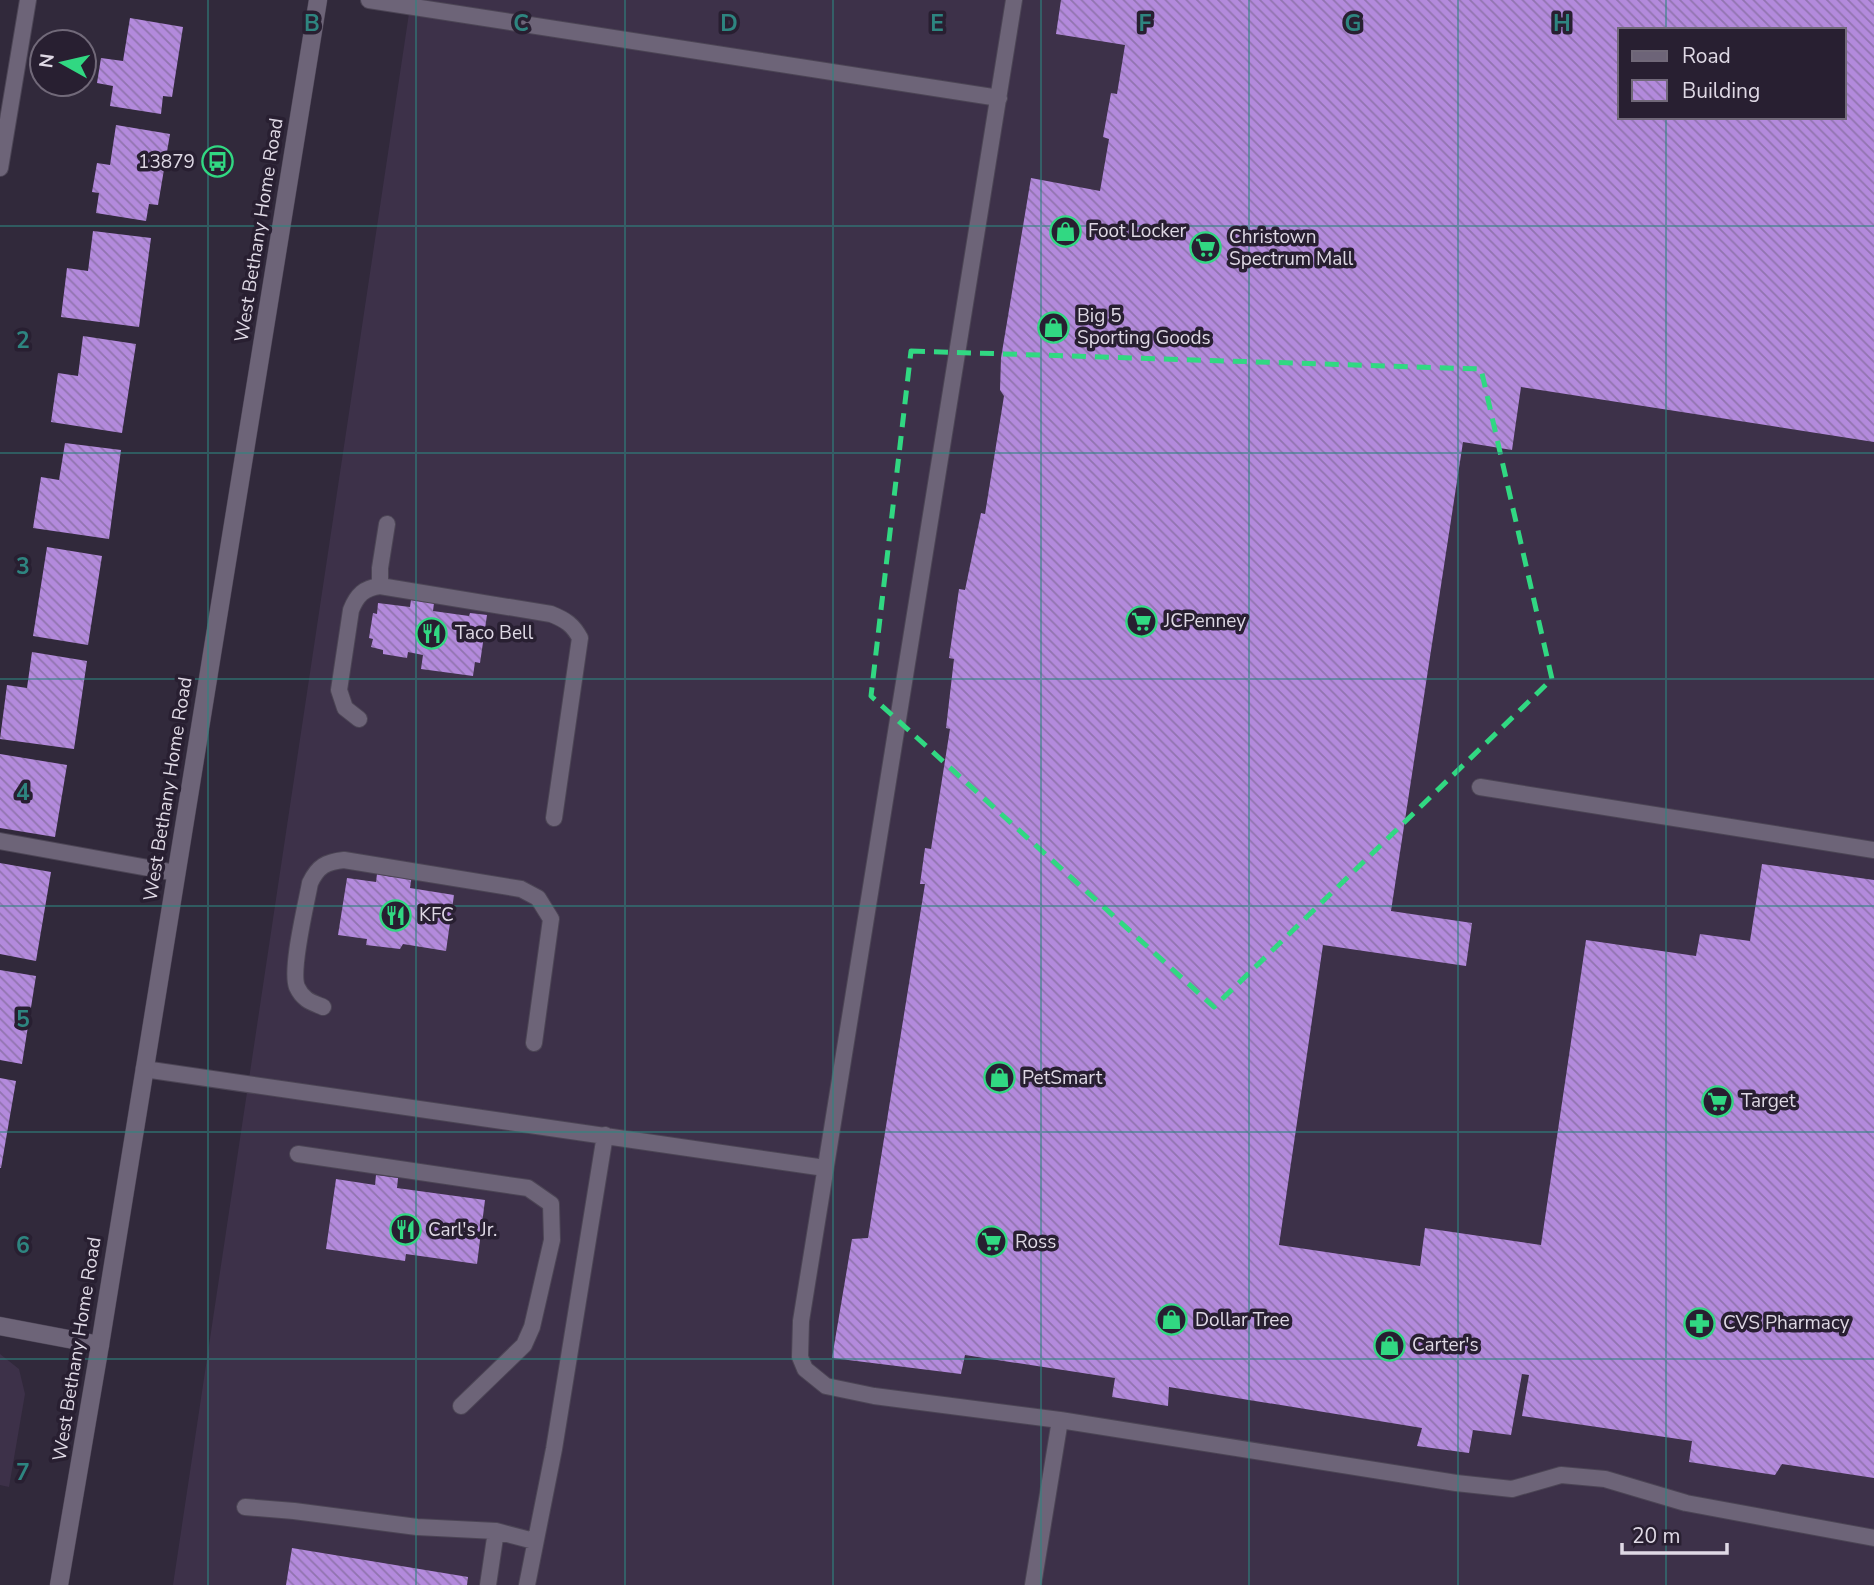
<svg xmlns="http://www.w3.org/2000/svg" width="1874" height="1585" viewBox="0 0 1874 1585" font-family="'Nunito Sans',sans-serif">
	<style>
		.built { fill: #3d3149; fill-rule: evenodd }
		.building { fill: url(#building-back-hatch); fill-rule: evenodd }
		.lines { fill: none; stroke-linecap: round; stroke-linejoin: round }
		.lane-casing { stroke: #4c4555; stroke-width: 18 }
		.street-casing { stroke: #4c4555; stroke-width: 19 }
		.secondary-casing { stroke: #4c4555; stroke-width: 19 }
		.lane { stroke: #6d6478; stroke-width: 16 }
		.street { stroke: #6d6478; stroke-width: 18 }
		.secondary { stroke: #6d6478; stroke-width: 18 }
		.marked { fill: none; stroke: #31d882; stroke-width: 5; stroke-dasharray: 14 9; stroke-linejoin: round }
		.grid { fill: none; stroke: #2e8580; stroke-width: 2; stroke-opacity: 0.55 }
		.labels { text-anchor: middle; dominant-baseline: central; stroke-width: 7; stroke-linejoin: round; paint-order: stroke }
		.poi-label { font-size: 19px; fill: #dfd9e5; stroke: #281f31; text-anchor: start }
		.street-label { font-size: 19px; fill: #dfd9e5; stroke: #281f31 }
		.grid-label { font-size: 23px; text-anchor: middle; font-weight: bold; fill: #2e8580; stroke: #281f31; stroke-width: 7; stroke-linejoin: round; paint-order: stroke }
	</style>
	<defs>
		<pattern id="building-back-hatch" width="6" height="6" patternUnits="userSpaceOnUse" patternTransform="scale(1.75)"><rect width="6" height="6" fill="#b38adc"/><path d="M-1 5l2 2M0 0l6 6M5-1l2 2" fill="none" stroke="#9174af"/></pattern>
	</defs>
	<rect width="100%" height="100%" fill="#31293b"/>
	<path class="built" d="M411 0H1874V1585H173ZM1620 30H1844V117H1620Z
		M0 1354 19 1369 25 1394 9 1487 0 1485Z"/>
	<path class="building" d="M1061 0H1874V442L1521 387 1512 450 1463 442 1391 911 1472 923 1466 966 1323 945 1279 1245 1420 1266 1425 1228 1541 1245 1586 940 1696 956 1700 934 1750 941 1762 864 1874 880V1478L1782 1464 1775 1475 1689 1462 1692 1441 1522 1416 1529 1375 1522 1374 1511 1435 1473 1430 1469 1453 1417 1446 1422 1428 1169 1387 1168 1406 1112 1397 1115 1378 965 1355 961 1374 832 1358 852 1239 868 1238 925 884H920L925 848 931 849 950 729 946 728 954 659 949 658 959 589 965 590 981 513 985 514 1004 396 1000 390 1001 358 1031 178 1100 191 1109 139 1103 137 1111 93 1117 94 1125 45 1056 34ZM1620 30H1844V117H1620Z
		M130 18 183 27 172 97 163 96 161 114 110 106 113 86 97 83 101 58 123 61Z
		M116 125 170 134 158 205 149 204 146 221 96 213 99 193 92 192 97 163 110 165Z
		M214 156 220 157 218 172 212 171Z
		M93 231 151 238 139 327 61 317 67 268 88 271Z
		M83 336 136 344 122 433 51 422 58 373 78 376Z
		M65 443 121 450 109 539 33 528 41 477 59 480Z
		M47 547 102 556 88 645 33 636Z
		M411 600 434 603 433 611 469 616 470 613 487 615 480 663 475 662 473 676 421 669 423 655 408 652 407 658 383 654V650L371 647 373 639 369 638 373 613 377 614 378 603 410 607Z
		M32 652 87 661 74 749 0 739 7 685 27 688Z
		M0 754 67 765 55 837 0 828Z
		M0 863 51 872 36 961 0 954Z
		M393 871 412 874 410 888 454 895 446 951 403 944 400 949 366 945 367 939 338 935 347 878 376 882 377 874 392 877Z
		M0 970 36 976 22 1064 0 1060Z
		M0 1078 16 1081 1 1168H0Z
		M376 1175 398 1178 397 1188 485 1200 477 1264 406 1254 405 1261 326 1249 336 1179 375 1185Z
		M292 1548 468 1577 467 1585H286Z"/>
	<g class="lines">
		<defs>
			<path id="lane" d="M369 0 999 98
				M1014 0 801 1321 800 1357 805 1369 826 1386 874 1396 1060 1420 1456 1483 1512 1489 1561 1475 1605 1479 1686 1503 1874 1538
				M0 168 28 0
				M380 586V568L387 524
				M359 719 345 708 339 690 351 610C357 595 364 588 380 586L551 614C566 620 573 625 580 638L554 818
				M1480 787 1874 850
				M0 841 176 873
				M323 1007C311 1002 303 1000 297 987 290 970 306 905 310 883 318 866 326 862 344 860L521 889 538 898 551 919 534 1043
				M144 1069 825 1168
				M298 1154 528 1188 551 1204 552 1240 532 1327 524 1345 461 1406
				M245 1507 294 1511 417 1527 496 1531 534 1541
				M488 1585 496 1531
				M527 1585 554 1449 605 1135
				M1033 1585 1060 1420"/>
			<path id="street" d="M0 1326 100 1345"/>
			<path id="secondary" d="M59 1585 100 1345 318 0"/>
		</defs>
		<use href="#lane" class="lane-casing"/>
		<use href="#street" class="street-casing"/>
		<use href="#secondary" class="secondary-casing"/>
		<use href="#lane" class="lane"/>
		<use href="#street" class="street"/>
		<use href="#secondary" class="secondary"/>
	</g>
	<path class="marked" d="M911 351 1481 369 1552 679 1214 1007 871 696Z"/>
	<path class="grid" d="M208 0V1585M416 0V1585M625 0V1585M833 0V1585M1041 0V1585M1249 0V1585M1458 0V1585M1666 0V30M1666 117V1585M0 226H1874M0 453H1874M0 679H1874M0 906H1874M0 1132H1874M0 1359H1874"/>
	<defs>
		<symbol id="bus-ring" viewBox="-11 -11 22 22"><circle r="9.5" fill="#281f31" stroke="#31d882" stroke-width="1.5"/><path d="M-5-6H5V4H4V6H2V4H-2V6H-4V4H-5ZM-3.5-4V0h7V-4ZM-3.5 1.2v1.5H-2V1.2ZM2 1.2v1.5H3.5V1.2Z" fill="#31d882"/></symbol>
		<symbol id="shop-ring" viewBox="-11 -11 22 22"><circle r="9.5" fill="#281f31" stroke="#31d882" stroke-width="1.5"/><path d="M-5-2.5h2.3a2.7 3.5 0 0 1 5.4 0H5L5.5 6h-11ZM-1.5-2.5h3a1.5 2.3 0 0 0-3 0Z" fill="#31d882"/></symbol>
		<symbol id="supermarket-ring" viewBox="-11 -11 22 22"><circle r="9.5" fill="#281f31" stroke="#31d882" stroke-width="1.5"/><path d="M-6-5.5h2.5l.6 2H6L4.5 2H-2.5L-4.4-4H-6ZM-1.5 3.2a1.3 1.3 0 1 0 .1 0ZM3 3.2a1.3 1.3 0 1 0 .1 0Z" fill="#31d882"/></symbol>
		<symbol id="restaurant-ring" viewBox="-11 -11 22 22"><circle r="9.5" fill="#281f31" stroke="#31d882" stroke-width="1.5"/><path d="M-5-6h1v4h1v-4h1v4h1v-4h1v5L-1.5 .5V6h-2V.5L-5-1ZM5-6V6H3V1.5H1.5Q1.5-4 5-6Z" fill="#31d882"/></symbol>
		<symbol id="pharmacy-ring" viewBox="-11 -11 22 22"><circle r="9.5" fill="#281f31" stroke="#31d882" stroke-width="1.5"/><path d="M-2-6h4v4h4v4h-4v4h-4v-4h-4v-4h4Z" fill="#31d882"/></symbol>
	</defs>
	<g fill-rule="evenodd">
		<use href="#bus-ring" x="200" y="144" width="35" height="35"/>
		<use href="#shop-ring" x="1048" y="214" width="35" height="35"/>
		<use href="#supermarket-ring" x="1188" y="230" width="35" height="35"/>
		<use href="#shop-ring" x="1036" y="310" width="35" height="35"/>
		<use href="#supermarket-ring" x="1124" y="604" width="35" height="35"/>
		<use href="#restaurant-ring" x="414" y="616" width="35" height="35"/>
		<use href="#restaurant-ring" x="378" y="898" width="35" height="35"/>
		<use href="#shop-ring" x="982" y="1060" width="35" height="35"/>
		<use href="#supermarket-ring" x="1700" y="1084" width="35" height="35"/>
		<use href="#restaurant-ring" x="388" y="1212" width="35" height="35"/>
		<use href="#supermarket-ring" x="974" y="1224" width="35" height="35"/>
		<use href="#shop-ring" x="1154" y="1302" width="35" height="35"/>
		<use href="#pharmacy-ring" x="1682" y="1306" width="35" height="35"/>
		<use href="#shop-ring" x="1372" y="1328" width="35" height="35"/>
	</g>
	<g class="labels">
		<g class="poi-label">
			<text x="195" y="162" text-anchor="end">13879</text>
			<text x="1088" y="231">Foot Locker</text>
			<text x="1229" y="237">Christown<tspan x="1229" dy="22">Spectrum Mall</tspan></text>
			<text x="1077" y="316">Big 5<tspan x="1077" dy="22">Sporting Goods</tspan></text>
			<text x="1164" y="621">JCPenney</text>
			<text x="455" y="633">Taco Bell</text>
			<text x="419" y="915">KFC</text>
			<text x="1022" y="1078">PetSmart</text>
			<text x="1741" y="1101">Target</text>
			<text x="428" y="1230">Carl's Jr.</text>
			<text x="1015" y="1242">Ross</text>
			<text x="1195" y="1320">Dollar Tree</text>
			<text x="1723" y="1323">CVS Pharmacy</text>
			<text x="1412" y="1345">Carter's</text>
		</g>
		<g class="street-label">
			<text transform="translate(259 230) rotate(-81)">West Bethany Home Road</text>
			<text transform="translate(168 789) rotate(-81)">West Bethany Home Road</text>
			<text transform="translate(77 1349) rotate(-81)">West Bethany Home Road</text>
		</g>
	</g>
	<g class="grid-label">
		<text x="312" y="31">B</text>
		<text x="521" y="31">C</text>
		<text x="729" y="31">D</text>
		<text x="937" y="31">E</text>
		<text x="1145" y="31">F</text>
		<text x="1353" y="31">G</text>
		<text x="1562" y="31">H</text>
		<text x="23" y="348">2</text>
		<text x="23" y="574">3</text>
		<text x="23" y="800">4</text>
		<text x="23" y="1027">5</text>
		<text x="23" y="1253">6</text>
		<text x="23" y="1480">7</text>
	</g>
	<rect x="1618" y="28" width="228" height="91" fill="#281f31" stroke="#716979" stroke-width="2"/>
	<rect x="1632" y="51" width="35" height="10" fill="#6d6478" stroke="#716979" stroke-width="2"/>
	<text x="1682" y="63" font-size="21" fill="#dfd9e5">Road</text>
	<rect x="1632" y="80" width="35" height="21" fill="url(#building-back-hatch)" stroke="#716979" stroke-width="2"/>
	<text x="1682" y="98" font-size="21" fill="#dfd9e5">Building</text>
	<g transform="translate(63 63) rotate(278)"><circle r="33" fill="#281f31" stroke="#716979" stroke-width="2"/>
	<path d="M0-5L12 26L0 18L-12 26Z" fill="#31d882"/>
	<text y="-10" font-size="19" font-weight="bold" text-anchor="middle" fill="#dfd9e5">N</text>
	</g>
	<path d="M1622 1543v10h105v-10" fill="none" stroke="#dfd9e5" stroke-width="3.5"/>
	<text x="1632" y="1543" font-size="21" fill="#dfd9e5" stroke="#281f31" stroke-width="5" paint-order="stroke">20 m</text>
</svg>
